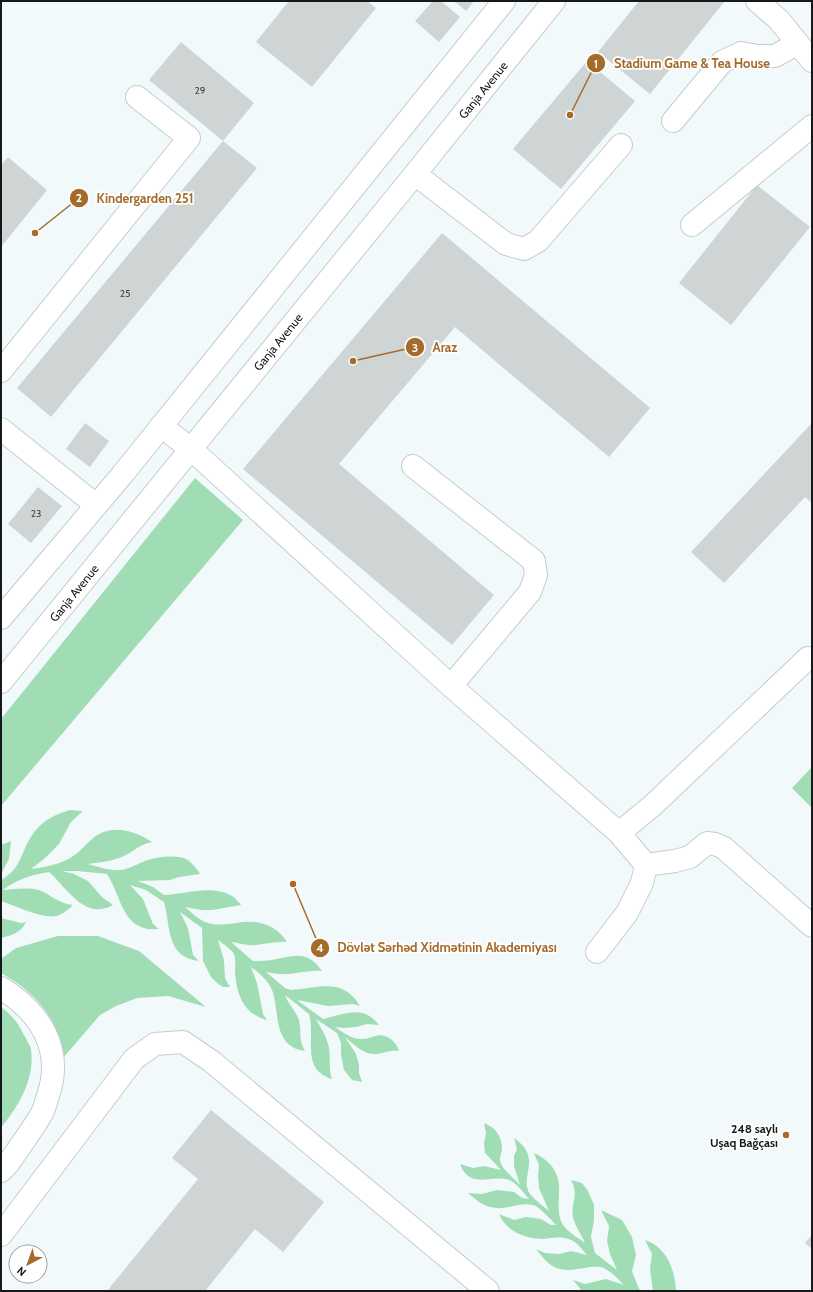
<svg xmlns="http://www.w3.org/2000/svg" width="813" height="1292" viewBox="0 0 813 1292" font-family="Cabin,sans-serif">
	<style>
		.green { fill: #a0ddb5 }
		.building { fill: #ced5d4 }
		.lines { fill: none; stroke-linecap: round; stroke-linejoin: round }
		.minor-casing { stroke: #c6ccce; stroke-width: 24 }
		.major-casing { stroke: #c6ccce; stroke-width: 24 }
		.minor { stroke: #fff; stroke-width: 22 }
		.major { stroke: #fff; stroke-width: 22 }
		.poi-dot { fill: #a56b2b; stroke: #fff; stroke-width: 1.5 }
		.labels { text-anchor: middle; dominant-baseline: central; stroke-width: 3.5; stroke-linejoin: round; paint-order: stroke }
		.number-label { font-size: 10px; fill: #444748 }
		.street-label { font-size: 12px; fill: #161819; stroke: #fff }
		.poi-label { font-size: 12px; font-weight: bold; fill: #161819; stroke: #fff; text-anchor: end }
		.leader { fill: none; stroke: #a56b2b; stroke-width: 1.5 }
		.callout-dot { fill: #a56b2b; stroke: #fff; stroke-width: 1.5 }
		.mark-label { font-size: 12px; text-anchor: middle; font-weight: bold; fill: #fff }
		.callout-label { font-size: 13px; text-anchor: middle; font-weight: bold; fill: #a56b2b; stroke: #fff; stroke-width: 3.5; stroke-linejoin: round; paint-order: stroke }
	</style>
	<rect width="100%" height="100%" fill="#f2f9fb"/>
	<path class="green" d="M195 478 243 520 1 806V719Z
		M812 767V808L792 788Z
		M70 810 83 811 71 822 59 844 44 859 31 869C44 867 58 865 70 858 78 854 84 846 91 840 110 823 133 830 152 842 138 845 135 851 124 856 110 862 101 862 88 864 98 867 110 871 121 870 129 869 137 864 145 861 156 857 177 854 188 860 193 864 197 869 200 874L179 877 170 880 138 881 153 887 164 895C186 894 212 884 232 896 236 898 238 902 241 905L212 910H201L185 907C191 912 200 921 208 923 219 926 231 924 242 922 260 920 278 926 287 942 276 941 267 944 256 945 247 946 239 943 231 942L253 961C259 961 266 961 272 960 292 956 308 949 322 971 310 970 300 973 289 974 280 975 273 973 266 972L285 988 291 990C319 988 343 977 360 1006L353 1004 328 1006 297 1000 323 1019C345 1014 363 1004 379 1025L367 1024 356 1027 344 1028 335 1027C344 1033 353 1040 363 1039 367 1039 371 1037 375 1036 386 1033 396 1041 399 1051 388 1050 386 1053 377 1054 363 1055 355 1045 345 1037L356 1054 359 1065V1073L362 1082 352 1080 344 1070 341 1054V1043L337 1033 316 1019C321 1028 327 1037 329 1048 331 1059 328 1069 332 1079 300 1069 316 1038 309 1014L285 995C288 1004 296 1011 299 1020 302 1033 298 1039 305 1051 272 1047 280 1011 272 990 268 980 259 973 251 967L257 983 263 1014 267 1020C244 1014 237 996 235 973 235 968 236 959 234 954 231 949 222 943 218 940L224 960 225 978 230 987H223L217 983 211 977 203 961 202 928 180 912 188 928 193 955 199 961C166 957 171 928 164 902L146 890 130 885 143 899 153 924 159 929C122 933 122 897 107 874L77 871H62L74 874 88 881 102 897 113 905C85 921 67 888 49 872 32 875 17 879 3 890 14 889 28 887 39 890 51 895 60 904 73 905 69 909 63 914 57 916 42 919 16 906 1 901V880C17 871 19 861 26 846 36 825 49 816 70 810Z
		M11 841 9 859 1 874V845Z
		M1 918 21 923 26 922C21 933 12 935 1 938Z
		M58 936H98L139 951 206 1007 168 996 137 998 116 1006 100 1015 63 1058C60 1047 59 1035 54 1025 42 1001 24 986 1 973V959L16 948Z
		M1 1007C11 1014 19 1024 24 1035 26 1039 30 1045 31 1049 35 1080 19 1105 1 1128Z
		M484 1123C496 1128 502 1136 502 1150 501 1153 500 1157 500 1160 501 1169 514 1178 520 1185L514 1166V1156L517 1149 514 1138C544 1159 518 1176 530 1194 535 1200 543 1206 549 1211L539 1188 538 1175 539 1165 534 1153C550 1160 561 1174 559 1192 559 1203 557 1215 563 1225 568 1232 578 1238 585 1243 582 1235 575 1227 573 1217 570 1202 580 1197 571 1180L582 1183 588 1191 594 1205V1220L591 1237 595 1253 617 1270 610 1254 607 1241 609 1226 601 1210 622 1220 632 1237 636 1255 632 1271 639 1289 642 1291H582L573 1280 585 1284 606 1279 624 1285C619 1280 612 1272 605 1269 602 1266 595 1267 590 1267 562 1272 554 1273 536 1249L545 1253 559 1254 571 1251 587 1255C583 1251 577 1242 571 1240 562 1236 552 1238 543 1239 525 1239 506 1231 499 1214L514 1220 526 1217 541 1219 551 1225H556C552 1221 539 1206 533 1205 525 1203 517 1205 509 1207 491 1211 480 1204 468 1193L482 1194 497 1190 514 1192 522 1198 529 1199C524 1193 517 1184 511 1181 496 1172 470 1192 460 1164L473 1168 484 1166 501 1170 485 1153 484 1144 486 1133Z
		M645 1240C667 1247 675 1270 676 1291H653L650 1269 652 1254Z"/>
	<path class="building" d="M289 1H367L376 8 312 87 256 42Z
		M433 1H441L460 17 439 42 415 21Z
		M454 1H474L466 11Z
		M639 1H725L650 94 598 52Z
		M181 42 254 103 223 141 149 80Z
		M587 61 635 101 561 189 513 149Z
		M223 141 257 168 51 417 17 388Z
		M8 157 47 190 1 247V165Z
		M757 185 810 227 731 325 679 283Z
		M442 233 650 408 609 457 455 327 339 464 494 595 452 645 243 469Z
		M85 423 109 441 90 467 66 449Z
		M812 423V503L805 497 724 583 691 552Z
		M38 487 62 506 31 543 8 524Z
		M211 1110 324 1202 283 1252 255 1229 205 1291H107L198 1179 172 1158Z
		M812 1235V1249L805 1243Z"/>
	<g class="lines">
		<defs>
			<path id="minor" d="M757 1 779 20 812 61
				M673 121 722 62 741 53 757 56H775L798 43
				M415 174 506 244 524 249 538 241 621 145
				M692 225 812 126
				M1 371 189 138 137 97
				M161 426 191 449 451 686 619 833 646 865 642 883 627 913 597 952
				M1 429 96 505
				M413 466 534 561 536 575 530 592 451 686
				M619 833 652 806 808 658
				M646 865 675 861 690 857 707 843 715 844 724 848 812 926
				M1 988C40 1012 64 1049 48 1096 46 1101 45 1108 42 1113 32 1131 19 1147 8 1164L1 1171
				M1 1235 134 1059 155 1044 183 1042 211 1061 488 1291"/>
			<path id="major" d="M1 618 122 475 504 1
				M1 682 415 174 554 1"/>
		</defs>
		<use href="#minor" class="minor-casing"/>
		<use href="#major" class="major-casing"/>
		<use href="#minor" class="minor"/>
		<use href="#major" class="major"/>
	</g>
	<circle class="poi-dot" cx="786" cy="1135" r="4"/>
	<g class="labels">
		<g class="number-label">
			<text x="200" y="90">29</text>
			<text x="125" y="293">25</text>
			<text x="36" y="513">23</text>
		</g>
		<g class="street-label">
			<text transform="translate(483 90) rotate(-51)">Ganja Avenue</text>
			<text transform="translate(278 342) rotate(-51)">Ganja Avenue</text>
			<text transform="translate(74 593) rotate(-51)">Ganja Avenue</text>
		</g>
		<g class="poi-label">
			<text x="778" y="1128">248 saylı<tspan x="778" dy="14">Uşaq Bağçası</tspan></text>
		</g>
	</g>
	<path class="leader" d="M570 115L596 63M35 233L79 198M353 361L415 347M293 884L320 948"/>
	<g class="callout-dot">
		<circle cx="570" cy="115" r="4"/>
		<circle cx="35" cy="233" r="4"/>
		<circle cx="353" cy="361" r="4"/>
		<circle cx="293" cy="884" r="4"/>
		<circle cx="596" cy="63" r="10"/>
		<circle cx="79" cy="198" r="10"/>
		<circle cx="415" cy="347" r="10"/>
		<circle cx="320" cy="948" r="10"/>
	</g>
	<g class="mark-label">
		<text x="596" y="68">1</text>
		<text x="79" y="202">2</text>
		<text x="415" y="352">3</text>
		<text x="320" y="952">4</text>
	</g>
	<g class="callout-label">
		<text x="692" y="68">Stadium Game &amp; Tea House</text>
		<text x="145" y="203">Kindergarden 251</text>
		<text x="445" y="352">Araz</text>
		<text x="447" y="952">Dövlət Sərhəd Xidmətinin Akademiyası</text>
	</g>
	<rect width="813" height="1292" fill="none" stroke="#161819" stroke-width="4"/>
	<g transform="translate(28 1264) rotate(221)"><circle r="19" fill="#ffffff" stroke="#a2a3a3"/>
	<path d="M0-3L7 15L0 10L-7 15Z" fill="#a56b2b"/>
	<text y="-6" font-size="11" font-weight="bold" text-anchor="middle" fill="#161819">N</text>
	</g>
</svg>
